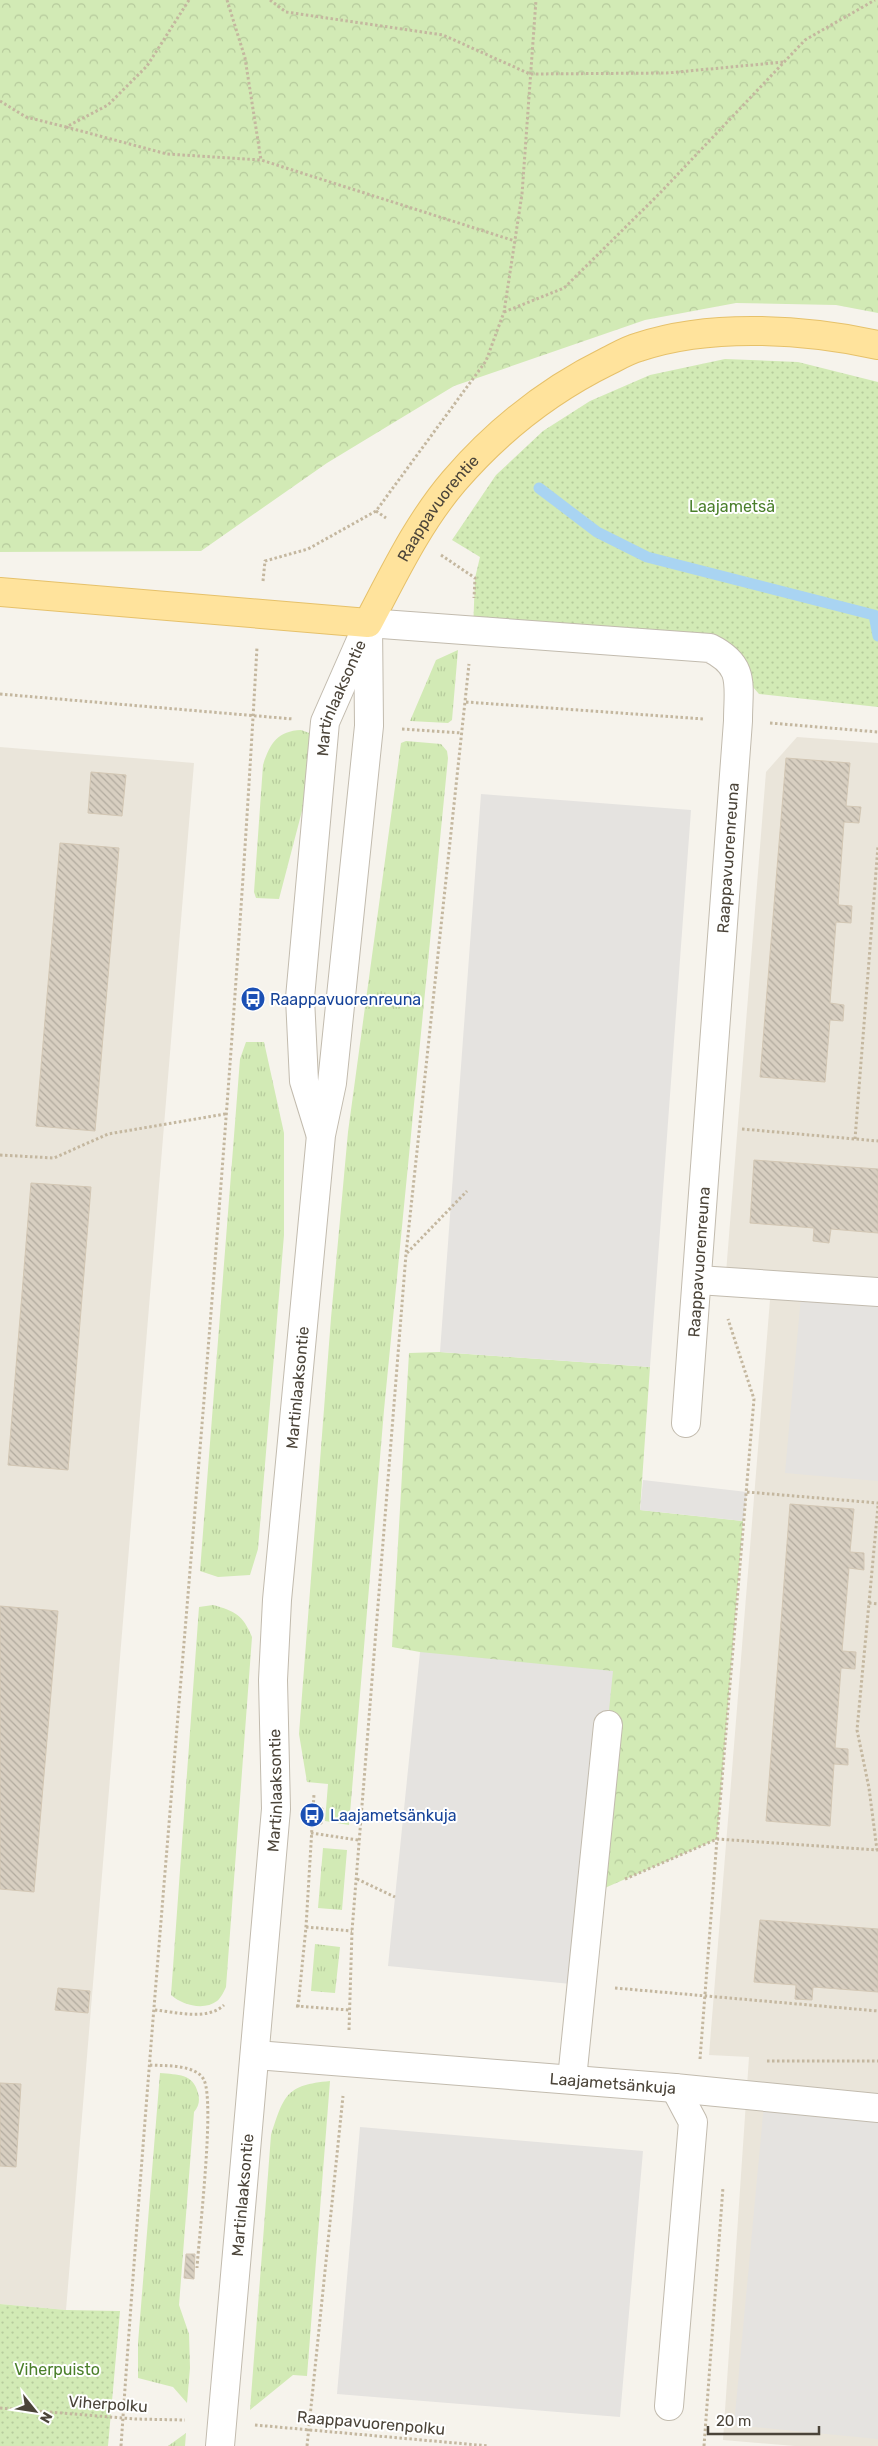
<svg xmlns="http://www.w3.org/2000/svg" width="878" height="2446" viewBox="0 0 878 2446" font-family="Rubik,sans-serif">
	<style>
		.residential { fill: #eae5da }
		.grass { fill: url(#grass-tufts) }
		.forest { fill: url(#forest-crowns) }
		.park { fill: url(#park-dots) }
		.parking { fill: #e5e3e0 }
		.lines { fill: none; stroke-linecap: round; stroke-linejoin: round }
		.stream { stroke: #a9d4f2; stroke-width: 11 }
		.building { fill: url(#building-back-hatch); stroke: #d3c7b4 }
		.minor-casing { stroke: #c2bbae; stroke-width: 30 }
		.major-casing { stroke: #e6c16a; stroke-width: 30 }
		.path { stroke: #c4b79f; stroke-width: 3; stroke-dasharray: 2.5 2.5; stroke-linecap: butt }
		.minor { stroke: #fff; stroke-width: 28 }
		.major { stroke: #ffe39c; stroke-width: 28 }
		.labels { text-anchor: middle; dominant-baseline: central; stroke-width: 4; stroke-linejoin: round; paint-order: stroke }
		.park-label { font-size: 16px; fill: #4a7f2a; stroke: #fff }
		.street-label { font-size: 16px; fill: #4b4439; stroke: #fff }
		.transit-label { font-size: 16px; fill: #164399; stroke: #fff; text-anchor: start }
	</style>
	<defs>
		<pattern id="grass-tufts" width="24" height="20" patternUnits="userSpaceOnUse" patternTransform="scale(1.25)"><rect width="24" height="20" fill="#d2eab5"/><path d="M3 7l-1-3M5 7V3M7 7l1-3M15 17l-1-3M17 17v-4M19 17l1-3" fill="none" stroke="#b6ca9c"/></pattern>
		<pattern id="forest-crowns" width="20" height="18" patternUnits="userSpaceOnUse" patternTransform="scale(1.25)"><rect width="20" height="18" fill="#d2eab5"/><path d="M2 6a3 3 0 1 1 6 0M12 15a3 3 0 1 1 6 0" fill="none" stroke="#b6ca9c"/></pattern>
		<pattern id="park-dots" width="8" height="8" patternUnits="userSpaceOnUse" patternTransform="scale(1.25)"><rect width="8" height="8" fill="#d2eab5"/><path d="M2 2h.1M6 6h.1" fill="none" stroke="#b6ca9c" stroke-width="1.8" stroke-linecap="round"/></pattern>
		<pattern id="building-back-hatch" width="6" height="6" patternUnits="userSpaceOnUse" patternTransform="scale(1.25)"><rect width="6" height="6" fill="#d8cfc1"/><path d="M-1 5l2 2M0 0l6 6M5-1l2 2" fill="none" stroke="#b1aa9e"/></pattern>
	</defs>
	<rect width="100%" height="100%" fill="#f6f3ec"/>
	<path class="residential" d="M797 737 878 743V2446H795L723 2440 749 2057 709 2055 772 1275 726 1273 766 772Z
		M0 747 194 763 66 2310 0 2304Z"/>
	<path class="grass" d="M458 650 452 720 448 723 410 721 436 660Z
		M301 730 312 734 308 788 279 899 256 898 254 892 263 765C270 743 278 731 301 730Z
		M406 741 441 744 447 751 448 758 384 1410 349 1825 325 1821 328 1784 307 1782 299 1734 331 1318 348 1132 401 743Z
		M246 1042H264L284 1133V1235L258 1549 250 1575 218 1577 200 1571 240 1059Z
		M213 1605C235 1611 243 1615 252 1637L226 1987C224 1991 221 1998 217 2001 204 2011 182 2005 171 1995L199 1607Z
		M323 1848 347 1850 342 1910 318 1908Z
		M315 1944 340 1947 335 1993 311 1991Z
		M160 2073C178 2075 193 2073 198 2093 200 2100 199 2106 194 2112L179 2305 189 2334 190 2368 187 2403 173 2387 138 2378V2343Z
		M330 2081 307 2376 293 2375 250 2410 271 2135C284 2095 286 2085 330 2081Z
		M186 2433 185 2446H168Z"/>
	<path class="forest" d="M0 0H878V313L836 305 736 303 645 320 454 386 327 463 201 551 0 552Z
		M440 1352 650 1367 640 1510 743 1521 717 1839 591 1894 420 1652 392 1647 409 1353Z"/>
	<path class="park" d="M725 359 798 362 878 382V707L759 694 726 656 473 631 475 578 480 557 452 540 496 475 543 431 590 401 650 375Z
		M0 2304 66 2310 120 2311 108 2446H0Z"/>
	<path class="parking" d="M481 794 691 810 650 1367 440 1352Z
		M802 1286 878 1292V1481L785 1473Z
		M643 1480 747 1492 743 1521 640 1510Z
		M420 1652 613 1671 581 1985 388 1966Z
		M764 2104 878 2114V2439L734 2425Z
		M360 2127 643 2151 620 2417 337 2394Z"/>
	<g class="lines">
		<path class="stream" d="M539 488 597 532 647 557 874 615 878 636"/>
	</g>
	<path class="building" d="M786 758 850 763 846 806 861 807 859 823 844 822 838 905 852 906 851 923 836 922 830 1003 844 1005 843 1021 830 1020 825 1082 760 1077Z
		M91 772 126 775 122 816 88 813Z
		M60 843 119 848 95 1131 36 1126Z
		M754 1160 878 1169V1233L831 1229 829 1243 813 1241 814 1228 750 1223Z
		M31 1183 91 1187 68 1470 8 1465Z
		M790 1504 854 1509 850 1552 864 1553V1570L849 1568 842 1651 856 1652 855 1669 841 1668 835 1748 848 1749V1765L834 1764 830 1826 766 1821Z
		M0 1606 58 1611 34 1892 0 1889Z
		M316 1807 323 1808 322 1824H315Z
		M760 1920 878 1929V1992L813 1987 812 2000 795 1999 796 1985 754 1982Z
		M58 1988 90 1991 88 2013 55 2010Z
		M0 2083 21 2084 16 2167 0 2166Z
		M186 2254H195L194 2279 184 2278Z"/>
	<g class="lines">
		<defs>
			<g id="minor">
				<path d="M368 623 710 648C746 666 738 685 738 721L686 1423"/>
				<path id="s1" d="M320 1133 304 1081 300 998 325 722 365 631"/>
				<path d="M698 1280 878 1292"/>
				<path id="s2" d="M256 2055 675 2088 878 2108"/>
				<path d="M572 2079 608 1725"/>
				<path d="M669 2406 693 2122 675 2088"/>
				<path id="s3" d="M220 2446 276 1809 273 1680 277 1600 321 1135 332 1083 369 726 368 623"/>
			</g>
			<g id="major">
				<path id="s4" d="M0 592 368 623C394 574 418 523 454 481 497 431 549 390 608 361 618 356 628 350 639 347 711 323 804 329 878 345"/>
			</g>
		</defs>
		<use href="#minor" class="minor-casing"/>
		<use href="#major" class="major-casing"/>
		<path class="path" d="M227 0 245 58 261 160
			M270 0 286 12 443 35 530 74 667 73 784 62
			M0 101 26 117 66 127 108 105 147 66 189 0
			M66 127 167 154 261 160 515 241
			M504 312 564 288 659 194 805 40 875 0
			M376 511 386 518
			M441 555 475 578 474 598
			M263 581 265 561 308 549 376 511 486 361 504 312 522 194 536 0
			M0 694 293 719
			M466 702 704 719
			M770 723 878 732
			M402 729 462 733
			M742 1129 878 1141
			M855 1139 878 846
			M0 1155 54 1158 108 1134 225 1114
			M407 1253 467 1191
			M747 1492 878 1503
			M869 1603 878 1506
			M311 1833 358 1840
			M357 1879 395 1897
			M625 1879 717 1839 877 1850 869 1788 857 1730 869 1603 878 1604
			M306 1927 352 1931
			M615 1988 878 2011
			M296 2006 349 2010
			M298 2007 306 1927 314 1794
			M155 2010C176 2012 207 2021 224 2005
			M349 2030 352 1931 406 1254 469 664
			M700 2059 717 1839 754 1399 728 1319
			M767 2061H878
			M150 2065C165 2066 196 2064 204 2080 215 2103 199 2235 197 2268
			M0 2408 135 2419 185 2420
			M255 2425 489 2446
			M121 2446C162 1846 224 1247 257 647
			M307 2446 343 2096
			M704 2446 723 2187"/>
		<use href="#minor" class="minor"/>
		<use href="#major" class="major"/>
	</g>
	<defs>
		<symbol id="bus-disc" viewBox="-11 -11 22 22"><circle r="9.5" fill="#1a4fb4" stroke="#fff"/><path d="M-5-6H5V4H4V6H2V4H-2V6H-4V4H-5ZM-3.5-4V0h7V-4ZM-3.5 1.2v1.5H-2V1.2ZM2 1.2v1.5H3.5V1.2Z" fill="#fff"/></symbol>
	</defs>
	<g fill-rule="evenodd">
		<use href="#bus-disc" x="239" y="985" width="28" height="28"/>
		<use href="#bus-disc" x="298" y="1801" width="28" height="28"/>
	</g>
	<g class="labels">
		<g class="park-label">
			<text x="732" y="506">Laajametsä</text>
			<text x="57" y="2369">Viherpuisto</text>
		</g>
		<g class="street-label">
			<text stroke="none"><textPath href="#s4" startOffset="504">Raappavuorentie</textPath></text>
			<text stroke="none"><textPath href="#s1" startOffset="442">Martinlaaksontie</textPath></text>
			<text transform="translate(728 858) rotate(-86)">Raappavuorenreuna</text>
			<text transform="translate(699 1262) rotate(-86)">Raappavuorenreuna</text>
			<text stroke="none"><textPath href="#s3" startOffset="1062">Martinlaaksontie</textPath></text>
			<text stroke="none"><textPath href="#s3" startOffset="658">Martinlaaksontie</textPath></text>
			<text stroke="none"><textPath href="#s2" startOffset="358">Laajametsänkuja</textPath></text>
			<text stroke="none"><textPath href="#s3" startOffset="252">Martinlaaksontie</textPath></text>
			<text transform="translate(108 2404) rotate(4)">Viherpolku</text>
			<text transform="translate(371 2423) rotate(5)">Raappavuorenpolku</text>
		</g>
		<g class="transit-label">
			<text x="270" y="999">Raappavuorenreuna</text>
			<text x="330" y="1815">Laajametsänkuja</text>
		</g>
	</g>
	<g transform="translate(35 2411) rotate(120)" stroke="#ffffff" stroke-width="4" paint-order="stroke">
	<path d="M0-4L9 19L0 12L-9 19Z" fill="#4b4439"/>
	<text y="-8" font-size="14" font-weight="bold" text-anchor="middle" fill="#4b4439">N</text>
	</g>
	<path d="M708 2426v8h111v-8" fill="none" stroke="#4b4439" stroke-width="2.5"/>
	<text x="716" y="2426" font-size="15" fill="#4b4439" stroke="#ffffff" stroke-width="4" paint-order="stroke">20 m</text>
</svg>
